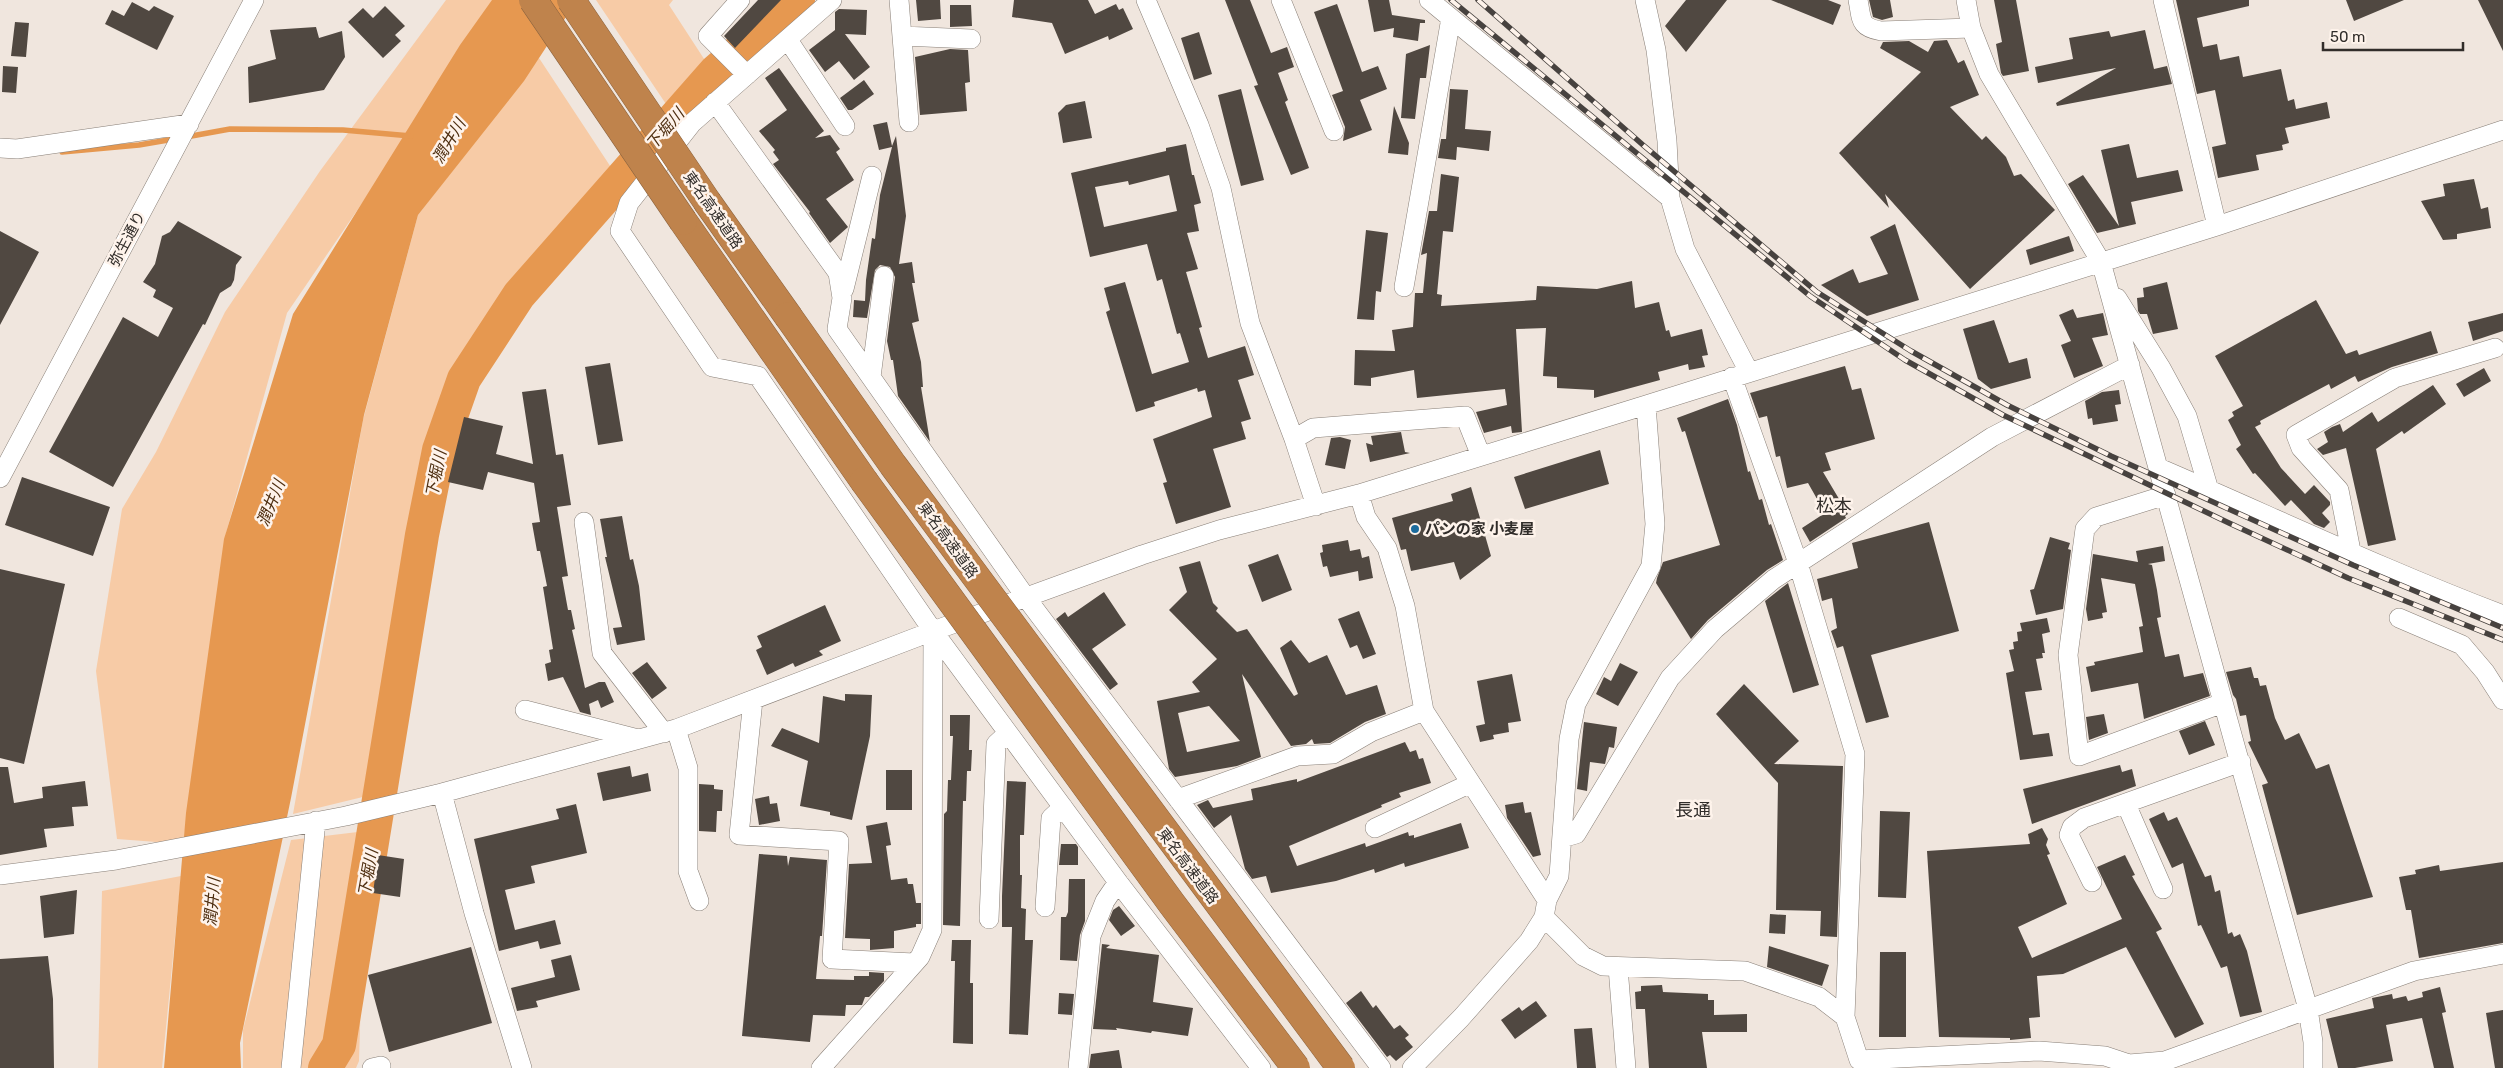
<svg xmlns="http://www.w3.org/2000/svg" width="2503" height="1068" viewBox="0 0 2503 1068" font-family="Rubik,'Noto Sans JP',sans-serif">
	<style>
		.green { fill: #f7cba6 }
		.water { fill: #e69850 }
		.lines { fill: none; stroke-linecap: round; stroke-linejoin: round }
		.stream { stroke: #e69850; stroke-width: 5.5 }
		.river { stroke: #e69850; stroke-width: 34 }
		.building { fill: #504841; fill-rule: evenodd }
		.minor-casing { stroke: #887f77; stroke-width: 20 }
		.highway-casing { stroke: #8d6540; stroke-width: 29 }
		.minor { stroke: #fff; stroke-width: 19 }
		.highway { stroke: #bf834c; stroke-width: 28 }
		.rail-casing { stroke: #47423f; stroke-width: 5.5 }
		.rail { stroke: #fef3eb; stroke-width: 4; stroke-dasharray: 11; stroke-linecap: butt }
		.highway-bridge-casing { stroke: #8d6540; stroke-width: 29; stroke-linecap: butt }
		.highway-bridge { stroke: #bf834c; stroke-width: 28 }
		.poi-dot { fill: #1b6b9d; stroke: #fef3eb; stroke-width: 2 }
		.labels { text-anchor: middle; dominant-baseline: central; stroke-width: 5; stroke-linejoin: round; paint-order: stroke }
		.street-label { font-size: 15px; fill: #312d2a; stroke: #fef3eb }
		.poi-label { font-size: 15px; font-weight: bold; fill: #312d2a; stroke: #fef3eb; text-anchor: start }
		.water-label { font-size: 16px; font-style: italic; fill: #503012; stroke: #fef3eb }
		.quarter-label { font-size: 18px; fill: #312d2a; stroke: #fef3eb }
	</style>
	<rect width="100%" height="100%" fill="#f0e6de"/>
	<path class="green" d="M446 0H493L369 193 287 313 226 533 183 844 117 839 96 671 122 509 156 452 225 312 320 171Z
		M596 0H673L669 5 708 65 668 107Z
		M539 58 620 181 521 282 431 448 371 795 293 814 363 420 418 215Z
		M366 831 359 1061 356 1068H243V1030L291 840Z
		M181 876 162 1068H98L102 891Z"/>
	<path class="water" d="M492 0H577L524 81 418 215 364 415 291 798 240 1043 241 1068H164L186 813 224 539 293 314 460 45Z"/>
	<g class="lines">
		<path class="stream" d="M186 137 230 129 343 130 411 136
			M62 152 139 145 174 139"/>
		<path class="river" d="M325 1068 339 1045 422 535 439 450 464 379 519 295 716 71 798 0"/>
	</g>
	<path class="building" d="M758 0H781L735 48 724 36Z
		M916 0H940L941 19 918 21Z
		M1014 0H1088L1095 14 1116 4 1119 10 1123 8 1133 29 1109 40 1108 36 1065 54 1052 23 1012 17Z
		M1225 0H1250L1271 53 1287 47 1294 67 1278 73 1288 100 1285 102 1309 168 1291 175 1254 86 1258 85Z
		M1368 0H1389L1392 15 1425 20V23H1420L1418 41 1393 37 1394 28 1374 32Z
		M1686 0H1727L1686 52 1665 26Z
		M1771 0H1828L1841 5 1833 25Z
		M1869 0H1890L1893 17 1882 20 1873 17Z
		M1994 0H2016L2029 71 2003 76 2001 73 1996 44 2002 42Z
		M2176 0H2249V6L2197 18 2203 47 2217 44 2220 60 2239 56 2243 77 2281 69 2288 101 2294 99 2296 109 2327 102 2330 118 2285 128 2289 143 2282 145 2283 150 2256 155 2259 170 2218 178 2212 147 2226 144 2215 90 2197 94Z
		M2346 0H2404L2354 21Z
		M2478 0H2503V51Z
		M132 2 149 11 154 6 174 16 157 50 105 24 112 10 124 16Z
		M1337 4 1362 72 1378 66 1387 89 1360 100 1372 130 1343 141 1345 127 1332 95 1343 91 1314 12Z
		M950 5H971L972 26 950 27Z
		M385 6 405 26 395 35 401 41 383 58 348 22 363 8 373 18Z
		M839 9 867 10 866 35 845 34 870 67 854 80 839 61 825 72 809 50 835 30V12Z
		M15 22 29 23 26 57 11 56Z
		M316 27 319 38 342 31 345 57 324 90 249 103 248 67 276 59 270 30Z
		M2145 30 2154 69 2167 66 2172 84 2057 106 2056 103 2116 68 2038 83 2035 67 2073 59 2069 38 2109 31 2111 37Z
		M1199 32 1212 74 1194 80 1181 38Z
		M1947 40 1958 63 1964 60 1979 95 1950 107 1982 140 1986 136 2006 157 2014 176 2021 174 2055 210 1970 289 1885 194 1889 208 1839 153 1921 72 1880 48 1883 42 1909 41 1928 52 1934 41Z
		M1430 45 1426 78H1420L1415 119 1401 118 1406 54Z
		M950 49 968 50 970 82 965 83 967 111 920 115 915 57Z
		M3 66 18 67 16 93 2 92Z
		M779 68 824 131 815 138 830 135 840 149 836 152 854 180 826 199 848 227 830 243 809 213 810 212 773 164 779 160 773 152 775 150 759 131 787 110 765 78Z
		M864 80 874 94 852 110H848L840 98Z
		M1241 89 1264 180 1241 186 1218 95Z
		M1450 89 1468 90 1465 129 1491 131 1489 151 1457 147 1456 160 1438 158 1441 139H1446Z
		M1085 101 1092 138 1063 143 1058 113 1066 105Z
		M1394 106 1409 143 1408 155 1388 153Z
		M887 122 892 146 896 136 906 216 899 264 912 262 915 283H912L919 321 912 323 921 362 923 387H921L930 442 898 396 893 360H891L887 341 895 277 890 267 880 265 875 270 867 318 853 317 854 300 865 301 866 280 872 238 875 239 880 195 892 147 879 150 873 125Z
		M1186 144 1192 175H1194L1201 203 1194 205 1199 231 1187 233 1198 269 1186 272 1202 327 1199 328 1208 358 1245 346 1254 375 1238 380 1251 419 1241 422 1246 439 1213 449 1231 507 1176 524 1163 483 1167 482 1153 439 1212 417 1205 390 1198 392 1197 388 1154 402 1155 406 1136 412 1106 312 1110 310 1104 288 1125 282 1152 374 1189 362 1180 333 1177 334 1162 279 1157 281 1147 244 1090 257 1071 173 1166 151V148ZM1169 175 1177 211 1104 227 1095 187 1128 181 1129 185Z
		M2129 144 2137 178 2178 170 2183 191 2131 202 2136 224 2097 233 2068 184 2083 175 2119 226 2101 150Z
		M1441 174 1459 177 1453 232 1443 231 1437 294 1442 295 1441 306 1536 300 1537 286 1597 289 1632 281 1635 308 1659 302 1666 331 1669 330 1671 337 1702 329 1708 355 1702 356 1705 367 1689 370 1688 364 1658 372 1660 380 1594 398V390L1557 388V377L1543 376 1546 328 1516 329 1522 432 1512 433 1511 426 1484 433 1476 412 1507 405 1505 389 1417 398 1414 370 1371 378V386L1354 385 1355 350 1395 351 1392 330 1413 327 1415 293H1423L1427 253 1421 255 1429 211H1437Z
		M2474 179 2481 209 2488 207 2491 228 2457 234V239L2443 240 2421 201 2445 196 2443 184Z
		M178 221 242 257 236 265 234 280 231 286 220 293 205 325 203 324 113 487 49 452 123 317 158 337 173 308 153 297 156 290 143 282 155 264 162 236 170 232Z
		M1895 224 1919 300 1867 316 1821 285 1853 269 1859 283 1888 274 1870 237Z
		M1366 230 1388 233 1381 292 1376 291 1374 320 1357 319Z
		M0 231 39 252 0 325Z
		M2069 236 2074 251 2030 265 2026 250Z
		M2167 282 2178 329 2153 334 2147 314H2140L2138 311 2137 298 2144 297 2143 288Z
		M2316 300 2346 354 2357 350 2359 355 2431 331 2438 353 2392 367 2358 382 2355 376 2331 389 2329 384 2260 421 2261 424 2255 427 2281 468 2305 494 2314 485 2330 502V505L2322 513 2330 522 2324 528 2314 524 2291 500 2285 506 2255 473 2253 474 2236 449 2241 445 2228 420 2234 416 2232 412 2243 406 2215 356Z
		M2073 309 2077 318 2103 313 2108 335 2092 338 2103 366 2074 378 2061 345 2071 341 2059 315Z
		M2503 313V331L2473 341 2468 322Z
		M1994 320 2009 363 2027 358 2031 378 1991 389 1978 379 1963 329Z
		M610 363 623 441 598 445 585 367Z
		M1845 366 1852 390 1861 388 1875 439 1825 453 1831 470 1823 472 1848 514 1845 516 1846 518 1810 542 1802 528 1825 513 1808 483 1787 488 1780 456 1776 457 1767 416 1759 418 1750 393Z
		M2484 368 2491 381 2464 397 2456 384Z
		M2433 385 2446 404 2404 434 2402 431 2376 449 2396 540 2368 546 2346 448 2323 455 2317 449 2328 442 2324 432 2332 427 2340 424 2343 432 2372 412 2378 422Z
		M546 389 556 455 563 454 571 505 557 507 568 576 562 577 568 610H571L575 629 572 630 585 688 599 682H605L614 702 601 708 598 700 589 704 591 715 580 712 563 677 548 681 545 664 551 662 549 650 553 649 543 587 547 586 540 551H537L532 523 540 522 534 483 488 472 483 490 448 482 464 417 503 426 496 454 533 464 522 392Z
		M2119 390 2121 404 2115 405 2118 421 2093 425 2092 418 2088 419 2085 401 2102 392Z
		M1728 399 1737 425 1748 472 1750 471 1759 500 1762 499 1769 525 1771 524 1783 560 1767 570 1708 620 1691 639 1656 583 1657 578 1663 562 1720 545 1685 431 1682 432 1677 418Z
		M1401 432 1405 452 1410 453 1370 462 1366 443 1373 445 1371 436Z
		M1340 437 1351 440 1345 469 1325 465 1331 438Z
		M1600 450 1609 484 1525 509 1514 477Z
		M22 477 110 507 93 556 5 525Z
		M1471 487 1491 556 1460 580 1454 562 1411 571 1406 549 1401 550 1392 518 1453 501 1451 494Z
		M622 516 630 560 633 559 639 586 645 640 617 645 613 628 622 627 605 557H607L600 519Z
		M1929 522 1959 631 1871 655 1889 717 1866 723 1843 646 1837 648 1831 631 1837 628 1832 598 1822 601 1817 579 1858 568 1852 543Z
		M2050 537 2070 543 2068 549 2071 550 2063 609 2036 615 2030 590 2034 589Z
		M1348 540 1350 551 1360 549 1362 558 1369 556 1373 578 1359 581 1358 571 1330 577 1327 566 1323 567 1320 553 1323 552 1322 545Z
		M2163 546 2165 561 2148 564 2152 565 2157 590 2161 617 2157 618 2165 657 2179 654 2184 677 2203 673 2210 696 2144 719 2138 683 2091 692 2086 667 2095 665 2094 662 2143 652 2139 627 2143 626 2135 584 2101 578 2107 612 2102 613 2103 618 2088 621 2086 609 2093 554 2138 562 2136 551Z
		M1278 554 1292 590 1262 602 1248 565Z
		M1200 561 1213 603 1218 608 1216 611 1237 632 1247 629 1294 696 1298 694 1280 648 1291 640 1309 663 1327 655 1346 695 1377 685 1386 714 1365 722 1330 743 1314 744 1312 739 1306 744 1291 746 1242 674 1261 757 1237 766 1175 777 1169 769 1157 701 1200 692 1192 682 1217 659 1169 610 1187 592 1179 567ZM1209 706 1240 741 1187 752 1178 713Z
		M0 569 65 584 24 764 0 758Z
		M1788 583 1819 685 1793 693 1765 601Z
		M1104 592 1126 625 1092 649 1118 684 1110 690 1056 619 1065 612 1068 617Z
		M825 605 841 641 819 651 823 655 795 667 793 663 767 675 756 650 762 647 757 636Z
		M1359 611 1376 654 1363 659 1357 645 1350 648 1338 619Z
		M2047 618 2050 632 2042 634 2045 653H2042L2043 658 2036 659 2042 690 2025 692 2033 735 2049 733 2053 756 2020 760 2006 673 2014 671 2009 650 2014 649 2013 642 2018 641 2017 632 2022 631 2020 623Z
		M647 662 667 688 652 699 632 673Z
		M1620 663 1638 672 1618 706 1596 694 1604 677 1611 681Z
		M2251 667 2254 678H2258L2260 686 2266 685 2275 718 2285 740 2299 733 2316 769 2329 764 2373 897 2297 915 2262 785 2268 783 2248 742 2251 741 2246 715 2240 716 2236 699 2233 695 2226 672Z
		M1512 674 1521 721 1508 723 1509 732 1493 735 1494 739 1480 742 1476 726 1485 724 1477 681Z
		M1744 684 1799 741 1774 764 1843 766 1837 937 1820 936 1821 911 1776 910 1778 783 1716 714Z
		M845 694 872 695 870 736 852 820 830 815V812L800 806 808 761 771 746 782 728 819 743 823 696 845 701Z
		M2104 714 2108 733 2089 740 2086 717Z
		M950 715H970L969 750H972L971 771H967L966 801H963L960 926 943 925 944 814 947 811 948 780H951L953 736H950Z
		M2205 721 2215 745 2189 755 2179 731Z
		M1584 722 1617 727 1614 748 1609 747 1605 764 1590 762 1587 791 1577 789Z
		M1405 742 1410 752 1416 750 1419 759 1423 758 1431 783 1399 793 1401 797 1381 805 1382 807 1289 846 1297 866 1365 843 1366 847 1408 832 1409 836 1414 835V838L1461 823 1469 848 1405 867 1404 863 1375 873 1374 869 1336 881 1271 893 1266 876 1252 879 1245 869 1231 815 1214 828 1197 805 1208 800 1213 808 1253 800 1251 789 1297 779V782Z
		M2120 765 2122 772 2132 769 2136 786 2032 824 2023 789Z
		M630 766 632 777 648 773 651 791 603 801 597 773Z
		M0 767H8L14 803 43 798 42 787 85 781 88 806 72 807 74 826 44 829 47 847 0 855Z
		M886 770H912V810H886Z
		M1007 781 1026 782 1024 835H1020V875H1022L1021 908 1026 909 1025 940H1033L1028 1035 1009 1034 1012 927H1002V896Z
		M699 784 714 785V789L723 790 722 811H717L716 832 699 831Z
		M769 796 770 804 777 803 780 821 759 825 755 799Z
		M1523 802 1525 813 1531 812 1541 855 1533 857 1507 818 1505 805Z
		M576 804 587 853 531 866 535 883 505 890 515 930 555 920 561 944 540 949 538 941 499 951 474 839 559 819 556 809Z
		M1880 811 1910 812 1906 898 1878 897Z
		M2164 812 2168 821 2177 817 2205 877 2211 875 2215 892 2220 890 2228 934 2232 932 2234 937 2240 934 2247 951 2262 1012 2240 1017 2227 966 2221 968 2201 925 2198 926 2183 863 2172 868 2149 819Z
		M887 822 891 845 886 846 891 880 907 878 908 884H913L916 903H921V924H916V927L894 931V948L870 950V939L845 938 849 864 872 863 866 826Z
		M2042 828 2048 839 2046 845 2050 854 2047 855 2067 904 2018 927 2032 958 2122 919 2097 867 2125 855 2135 875 2132 876 2162 929 2156 932 2204 1024 2175 1038 2126 947 2063 974 2037 976 2040 1017 2029 1018 2031 1038 2010 1040V1038L1939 1037 1927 851 2030 844 2028 834Z
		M1061 844H1076L1078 847V865H1059Z
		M759 854 787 856 788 866 790 857 827 860 822 936H820L816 979 854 980V976H869V972L884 973V981L869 997H865L862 1005H846L845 1016 813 1015 810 1042 742 1036Z
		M378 855 404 859 400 897 373 893Z
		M2503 862V943L2419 958 2411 910H2406L2399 877 2416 874 2415 870 2439 865 2440 871Z
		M1069 879H1085V921L1080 935 1077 961 1060 960 1061 917H1066L1068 912Z
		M77 890 74 934 44 938 40 896Z
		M1119 906 1135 926 1121 936 1109 920 1113 910Z
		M1770 914 1786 915 1785 934 1769 933Z
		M952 940H971L970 983H973V1044L953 1043 955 961H951Z
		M1102 944 1110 945 1106 948 1159 955 1153 1002 1193 1008 1188 1036 1152 1031 1151 1033 1116 1028 1117 1030 1093 1029Z
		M1769 946 1829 965 1822 986 1767 967Z
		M471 947 492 1023 389 1052 368 975Z
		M1880 952H1906V1037H1879Z
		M571 955 580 990 536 1001 538 1007 517 1011 511 988 555 977 551 960Z
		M48 956 53 999 54 1068H0V959Z
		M1662 985 1663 992 1708 994V1000H1714V1015L1747 1014V1032H1702L1707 1068H1649L1645 1009H1636L1635 992 1641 991V986Z
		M2440 987 2446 1012 2442 1013 2454 1068H2434L2422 1018 2386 1025 2393 1061 2355 1068H2338L2326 1019 2374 1008 2372 998 2392 994 2393 999 2406 996 2408 1001 2423 997 2422 992Z
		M1361 991 1373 1008 1376 1005 1394 1029 1400 1025 1409 1035 1405 1038 1413 1047 1396 1061 1390 1055 1387 1057 1346 1003Z
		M1059 993 1074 994 1072 1015 1058 1014Z
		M1536 1001 1547 1016 1515 1039 1501 1020 1519 1007 1522 1011Z
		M2503 1010V1068H2495L2486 1013Z
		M1592 1028 1596 1068H1577L1574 1029Z
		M1119 1050 1122 1068H1089L1091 1054Z"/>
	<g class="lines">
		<defs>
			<path id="minor" d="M740 0 708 36 747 75
				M832 0 692 123 629 203 620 231 712 367 758 376 933 631 1118 882 1261 1068
				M899 0 909 122
				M1146 0 1199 125 1221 188 1250 323 1294 439 1316 506
				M1281 0 1334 131
				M1429 0 1670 198
				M1645 0 1656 50 1667 141 1670 198 1685 249 1749 372
				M1858 0C1862 20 1859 27 1881 31L1971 28
				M1966 0 1971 28 1989 74 2101 262 2308 1009 2313 1042V1068
				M2163 0 2217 226
				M902 36 971 39
				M788 40 845 126
				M715 102 838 273 842 298 837 329 1027 599 1381 1068
				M0 148 17 149 189 124
				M1404 287 1451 18
				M844 289 872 176
				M2117 298 2161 368 2187 416 2209 490
				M871 377 884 276
				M1732 377 1798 563 1855 754 1845 1017
				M1294 439 1313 428 1465 416 1481 456
				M2159 468C2273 517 2387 571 2503 615
				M0 478 254 0
				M1359 494 1366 517 1387 548 1405 606 1424 711 1547 900
				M2166 495 2096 517 2085 529 2068 655 2079 756 2223 703
				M584 522 602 653 664 733
				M2351 551 2339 490 2301 448 2296 435 2395 378 2495 348
				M2399 618 2462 645 2485 672 2503 700
				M753 700 739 835 839 841 832 959 914 963
				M525 710 638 739
				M676 729 688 768V871L699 901
				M442 793 474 913 522 1068
				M1178 799 1297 756 1333 754 1371 732 1424 711
				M2126 804 2163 889
				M1375 828 1471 783
				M1562 838 1576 834 1670 678 1715 629 1774 579 1992 437 2130 365
				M0 875 116 860 346 816 442 793 676 729 933 631 1142 555 1219 530 1359 494 1646 405 2217 226 2503 130
				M2092 882 2069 835 2072 827 2084 818 2241 762
				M1045 907 1051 818 1063 807
				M1544 917 1583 956 1603 966 1745 971 1819 997 1845 1017 1859 1060 2039 1051 2105 1056 2129 1064 2165 1061 2414 971 2503 954
				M989 919 996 744 1008 733
				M1618 967 1626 1068
				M291 1068 316 821
				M372 1068 381 1066
				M821 1068 920 957 932 930 933 631
				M1078 1068 1091 936 1105 901 1118 882
				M1412 1068 1461 1018 1529 941 1544 917 1547 900 1559 876 1569 739 1576 704 1651 566 1655 524 1646 405"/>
			<path id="highway" d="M708 203 788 316
				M683 221 864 481"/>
		</defs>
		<use href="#minor" class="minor-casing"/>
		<use href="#highway" class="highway-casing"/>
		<use href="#minor" class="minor"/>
		<use href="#highway" class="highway"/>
		<defs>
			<path id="rail" d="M1451 0 1810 296 1905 360 2003 415 2229 523 2348 578 2503 640
				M1478 0 1643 145 1817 292 1911 351 2007 405 2111 456 2353 565 2503 628"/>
		</defs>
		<use href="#rail" class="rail-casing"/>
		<use href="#rail" class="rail"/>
		<defs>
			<path id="highway-bridge" d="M533 0 683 221
				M571 0 708 203
				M788 316 893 465 1341 1068
				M864 481 1172 904 1296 1068"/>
		</defs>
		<use href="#highway-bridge" class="highway-bridge-casing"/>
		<use href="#highway-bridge" class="highway-bridge"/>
	</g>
	<circle class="poi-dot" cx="1415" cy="529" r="5"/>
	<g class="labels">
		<g class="street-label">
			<text transform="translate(713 210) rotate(55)">東名高速道路</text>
			<text transform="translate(127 239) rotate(-62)">弥生通り</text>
			<text transform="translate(948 540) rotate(54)">東名高速道路</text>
			<text transform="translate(1188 866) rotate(53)">東名高速道路</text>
		</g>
		<g class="poi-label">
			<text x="1425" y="529">パンの家 小麦屋</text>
		</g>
		<g class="water-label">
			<text transform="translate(665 129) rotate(-49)">下堀川</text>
			<text transform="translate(449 141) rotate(-59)">潤井川</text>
			<text transform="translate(436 474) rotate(-79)">下堀川</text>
			<text transform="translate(271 503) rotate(-68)">潤井川</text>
			<text transform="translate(368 873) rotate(-80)">下堀川</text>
			<text transform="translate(212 902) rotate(-85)">潤井川</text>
		</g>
		<g class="quarter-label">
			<text x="1834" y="506">松本</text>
			<text x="1693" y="810">長通</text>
		</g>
	</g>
	<path d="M2323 42v8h140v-8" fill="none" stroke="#312d2a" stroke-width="2.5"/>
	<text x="2330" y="42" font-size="15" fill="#312d2a" stroke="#fef3eb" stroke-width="4" paint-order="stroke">50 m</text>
</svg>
